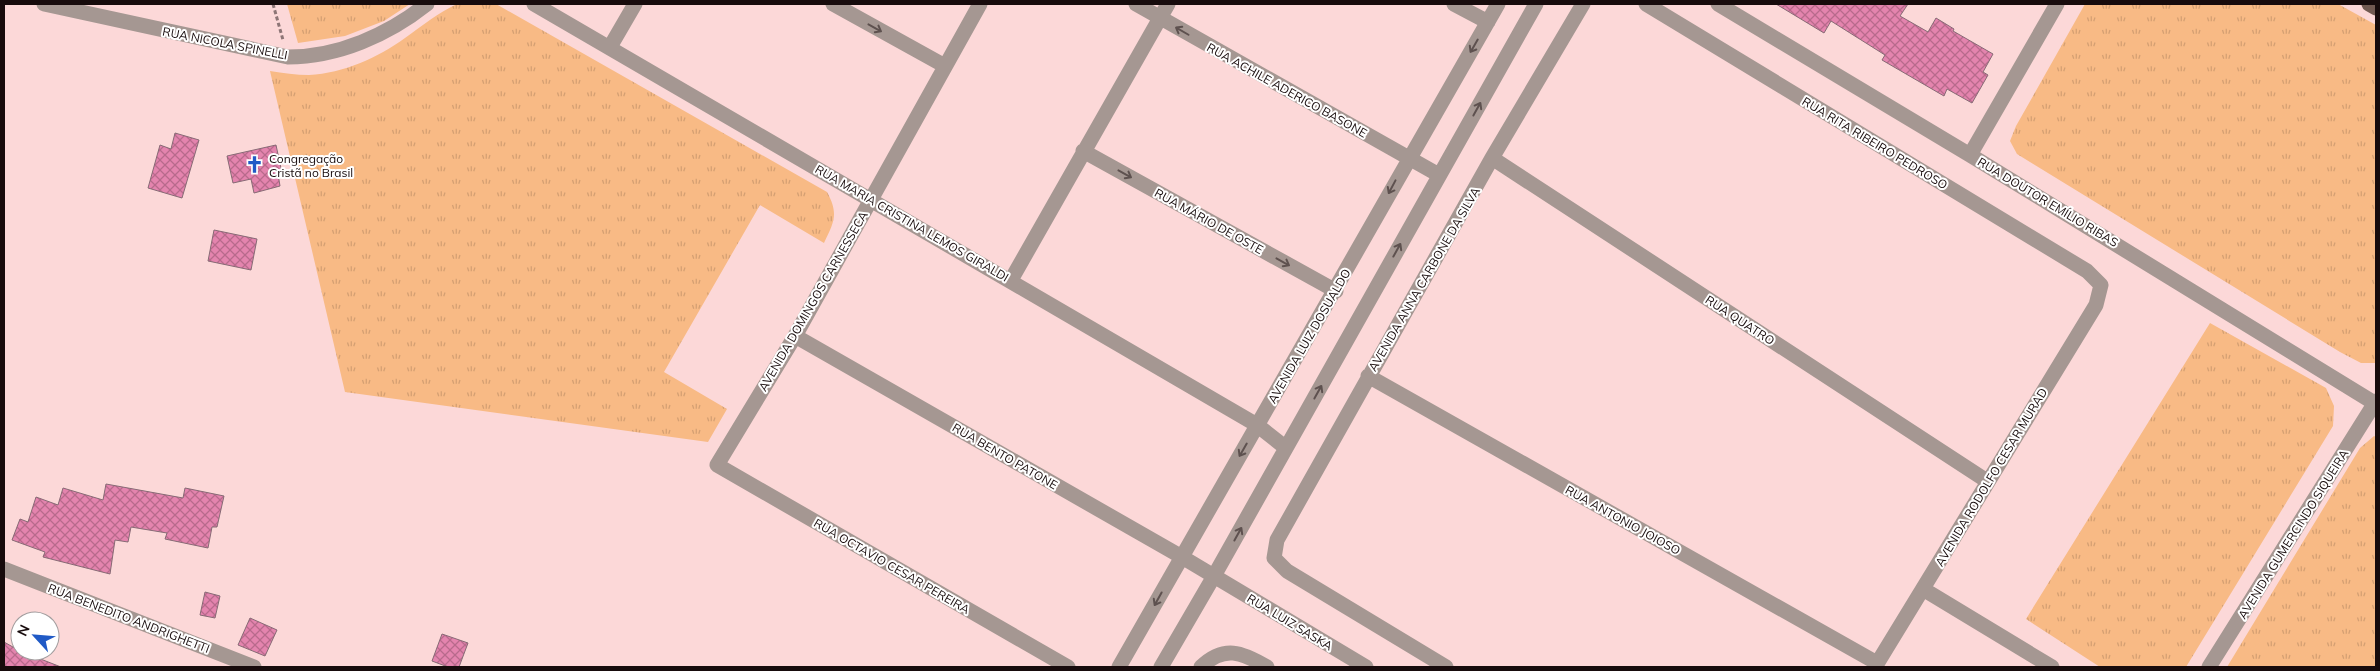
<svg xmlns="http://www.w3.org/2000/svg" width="2380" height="671" viewBox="0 0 2380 671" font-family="Mulish,sans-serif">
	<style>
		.grass { fill: url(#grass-tufts) }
		.building { fill: url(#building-cross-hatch); stroke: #876a75 }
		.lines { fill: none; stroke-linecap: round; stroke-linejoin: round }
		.path { stroke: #8d7576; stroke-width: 3; stroke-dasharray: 4 2.5; stroke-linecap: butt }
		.minor { stroke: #a59792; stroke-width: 15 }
		.major { stroke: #715951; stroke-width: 15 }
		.oneway { stroke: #5e514f }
		.labels { text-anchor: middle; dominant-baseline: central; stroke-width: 4; stroke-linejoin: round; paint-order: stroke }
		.street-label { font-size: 12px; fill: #170b0c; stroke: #fff }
		.poi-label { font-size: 12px; fill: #170b0c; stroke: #fff; text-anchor: start }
	</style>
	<defs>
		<pattern id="grass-tufts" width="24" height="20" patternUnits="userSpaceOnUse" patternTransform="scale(1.25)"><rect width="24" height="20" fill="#f8ba85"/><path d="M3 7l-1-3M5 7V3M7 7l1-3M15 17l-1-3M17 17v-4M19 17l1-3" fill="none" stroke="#d49f72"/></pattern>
		<pattern id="building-cross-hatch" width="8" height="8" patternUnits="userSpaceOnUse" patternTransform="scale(1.25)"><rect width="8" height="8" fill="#e484ae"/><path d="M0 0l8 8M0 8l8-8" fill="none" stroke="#b86a8c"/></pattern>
	</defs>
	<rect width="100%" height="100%" fill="#fcd8d8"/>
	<path class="grass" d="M287 4H410L384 21 345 36 298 43Z
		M457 4H496L827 192C839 214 834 222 824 243L760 205 664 372 727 409 708 442 345 392 270 71C283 73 296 75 309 75 344 73 377 58 405 38 423 25 438 13 457 4Z
		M2085 4H2338L2376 25V363H2361L2340 352 2017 154 2010 141 2016 126Z
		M2210 323 2326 388 2334 406 2333 426 2186 667H2100L2026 619Z
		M2374 436 2376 437V667H2227L2360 448Z"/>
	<path class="building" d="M1776 4H1908L1900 16 1928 32 1936 18 1954 29 1953 31 1993 54 1983 72 1988 75 1972 103 1947 89 1944 96 1882 60 1885 55 1831 21 1824 33Z
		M175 133 199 140 182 198 148 188 160 145 171 149Z
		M276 145 282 173 278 174 280 186 254 193 251 179 233 183 227 156Z
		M214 230 257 239 251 270 208 261Z
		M106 484 183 498 185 488 224 496 217 527H212L208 548 165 539 167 533 131 527 128 542 115 540 110 574 43 557 45 552 12 540 20 519 28 522 36 497 58 505 63 488 103 500Z
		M205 592 220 596 215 618 200 615Z
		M250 618 277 630 265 656 238 645Z
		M442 634 468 643 459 667H448L432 661Z
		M4 642 20 651 61 667H4Z"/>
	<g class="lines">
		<path class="path" d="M273 4 283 40"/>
		<path class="minor" d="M44 4 288 57C338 57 388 35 427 4
			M534 4 1257 425 1286 448
			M833 4 945 66
			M980 4 795 336 717 465 1068 667
			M1136 4 1439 175
			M1454 4 1488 22
			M1646 4 2087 271 2101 285 2096 305 1875 667
			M1718 4 1970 155 2376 404
			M610 47 635 4
			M1083 151 1336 291
			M1970 155 2057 4
			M1492 158 1987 481
			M1011 280 1168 4
			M795 336 1182 557 1366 667
			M1368 376 1877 663
			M4 569 254 667
			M1923 589 2052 667
			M1119 667 1498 4
			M1161 667 1214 576 1536 4
			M1201 667C1224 645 1242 652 1267 667
			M1446 667 1287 571 1274 558 1277 540 1492 158 1583 4
			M2209 667 2376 401"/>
		<path class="major" d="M2369 4 2376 8"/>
	</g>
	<defs><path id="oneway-shaft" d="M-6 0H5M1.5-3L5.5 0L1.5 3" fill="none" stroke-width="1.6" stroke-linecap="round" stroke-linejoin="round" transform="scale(1.25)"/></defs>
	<g class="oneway">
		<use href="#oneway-shaft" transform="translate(875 28) rotate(29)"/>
		<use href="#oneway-shaft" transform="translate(1182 31) rotate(-150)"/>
		<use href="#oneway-shaft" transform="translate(1474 46) rotate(120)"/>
		<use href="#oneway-shaft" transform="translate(1477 109) rotate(-61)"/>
		<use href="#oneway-shaft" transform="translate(1125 174) rotate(29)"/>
		<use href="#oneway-shaft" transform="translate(1392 187) rotate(118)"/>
		<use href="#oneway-shaft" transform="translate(1397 250) rotate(-61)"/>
		<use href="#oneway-shaft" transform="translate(1283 262) rotate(29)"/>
		<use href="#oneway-shaft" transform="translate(1318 392) rotate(-61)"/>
		<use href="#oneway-shaft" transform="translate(1243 450) rotate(120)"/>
		<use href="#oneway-shaft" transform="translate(1238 534) rotate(-61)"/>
		<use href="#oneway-shaft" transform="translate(1158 599) rotate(119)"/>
	</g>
	<defs>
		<symbol id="church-bare" viewBox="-9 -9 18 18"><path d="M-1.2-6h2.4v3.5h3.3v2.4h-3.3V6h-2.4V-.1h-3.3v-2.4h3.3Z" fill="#205ac6" stroke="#fff" stroke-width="2.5" paint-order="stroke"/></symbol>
	</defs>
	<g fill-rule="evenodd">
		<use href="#church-bare" x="242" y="152" width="25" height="25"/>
	</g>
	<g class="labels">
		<g class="street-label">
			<text transform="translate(225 43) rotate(11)">RUA NICOLA SPINELLI</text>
			<text transform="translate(1287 90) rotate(29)">RUA ACHILE ADERICO BASONE</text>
			<text transform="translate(1875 143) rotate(31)">RUA RITA RIBEIRO PEDROSO</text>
			<text transform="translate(2048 202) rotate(31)">RUA DOUTOR EMÍLIO RIBAS</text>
			<text transform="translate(1209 221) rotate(29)">RUA MÁRIO DE OSTE</text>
			<text transform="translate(912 223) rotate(30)">RUA MARIA CRISTINA LEMOS GIRALDI</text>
			<text transform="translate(1424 279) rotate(-60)">AVENIDA ANNA CARBONE DA SILVA</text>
			<text transform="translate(813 301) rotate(-60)">AVENIDA DOMINGOS CARNESSECA</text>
			<text transform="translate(1740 320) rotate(33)">RUA QUATRO</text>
			<text transform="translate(1309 336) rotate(-60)">AVENIDA LUIZ DOSUALDO</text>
			<text transform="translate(1005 456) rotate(30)">RUA BENTO PATONE</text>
			<text transform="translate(1991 477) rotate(-59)">AVENIDA RODOLFO CESAR MURAD</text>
			<text transform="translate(1623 520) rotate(29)">RUA ANTONIO JOIOSO</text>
			<text transform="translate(2293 534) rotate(-58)">AVENIDA GUMERCINDO SIQUEIRA</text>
			<text transform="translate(892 566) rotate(30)">RUA OCTAVIO CESAR PEREIRA</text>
			<text transform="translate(129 618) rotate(21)">RUA BENEDITO ANDRIGHETTI</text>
			<text transform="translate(1290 622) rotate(31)">RUA LUIZ SASKA</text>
		</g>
		<g class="poi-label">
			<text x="269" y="158">Congregação<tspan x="269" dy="14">Cristã no Brasil</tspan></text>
		</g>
	</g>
	<rect width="2380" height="671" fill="none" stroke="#170b0c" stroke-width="10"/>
	<g transform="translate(35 636) rotate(296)"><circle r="24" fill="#ffffff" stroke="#a29d9e"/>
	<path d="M0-4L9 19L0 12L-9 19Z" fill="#205ac6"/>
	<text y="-8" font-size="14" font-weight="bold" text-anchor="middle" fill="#170b0c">N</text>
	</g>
</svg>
